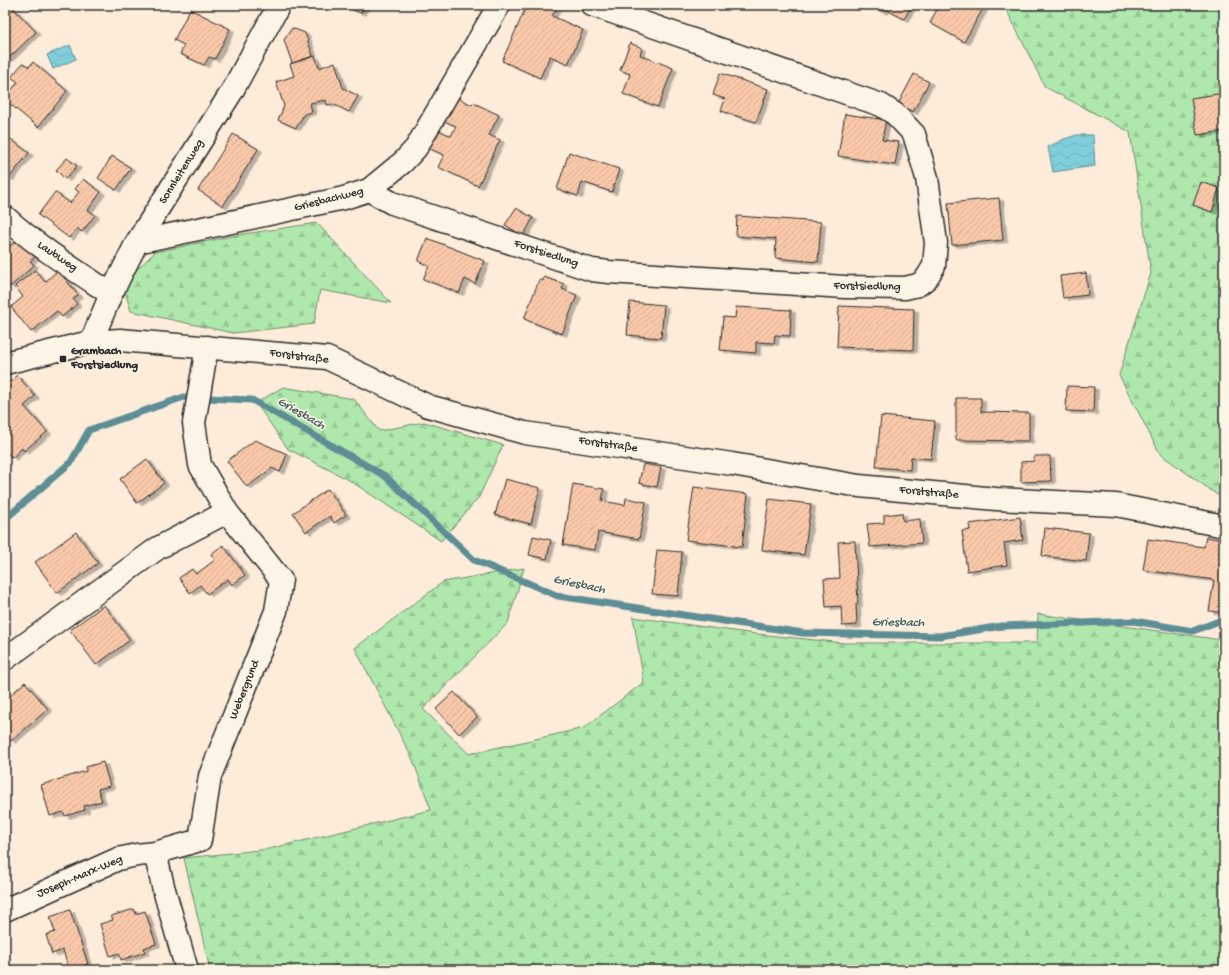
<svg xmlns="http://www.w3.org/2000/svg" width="1229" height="975" viewBox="0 0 1229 975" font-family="'Gochi Hand',sans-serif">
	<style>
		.forest { fill: url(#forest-firs); stroke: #6d8a6c }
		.water { fill: url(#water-waves); stroke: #5d8d95 }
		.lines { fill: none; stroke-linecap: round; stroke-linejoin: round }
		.stream { stroke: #5d8d95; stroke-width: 7 }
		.building { fill: url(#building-hatch); stroke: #2b2b2b; filter: url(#shadow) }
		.minor-casing { stroke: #2b2b2b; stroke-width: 25 }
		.tertiary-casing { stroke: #2b2b2b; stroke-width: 25 }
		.minor { stroke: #fcf5e5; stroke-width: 22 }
		.tertiary { stroke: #fcf5e5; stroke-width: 22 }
		.poi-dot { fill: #2b2b2b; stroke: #fcf5e5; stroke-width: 1.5 }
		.labels { text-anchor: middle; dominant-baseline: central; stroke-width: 3; stroke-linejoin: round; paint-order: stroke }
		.street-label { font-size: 12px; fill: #2b2b2b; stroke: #fcf5e5 }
		.poi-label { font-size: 12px; font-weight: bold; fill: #2b2b2b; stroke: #fcf5e5; text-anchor: start }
		.water-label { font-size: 13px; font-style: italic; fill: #445c60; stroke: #fcf5e5 }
	</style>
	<defs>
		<pattern id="forest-firs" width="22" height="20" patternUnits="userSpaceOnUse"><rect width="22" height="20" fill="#afe8ac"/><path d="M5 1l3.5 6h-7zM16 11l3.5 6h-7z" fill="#97c794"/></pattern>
		<pattern id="water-waves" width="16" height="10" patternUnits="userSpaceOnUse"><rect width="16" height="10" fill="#7fcfdb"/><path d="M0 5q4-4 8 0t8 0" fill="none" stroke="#6eb2bc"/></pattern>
		<pattern id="building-hatch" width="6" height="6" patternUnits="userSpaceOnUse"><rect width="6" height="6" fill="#fac9aa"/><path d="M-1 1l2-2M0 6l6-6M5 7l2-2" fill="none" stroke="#d6ad92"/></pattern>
		<filter id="shadow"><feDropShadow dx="4.5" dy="2.5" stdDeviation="0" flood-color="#0004"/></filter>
	</defs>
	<rect width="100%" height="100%" fill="#fcecd9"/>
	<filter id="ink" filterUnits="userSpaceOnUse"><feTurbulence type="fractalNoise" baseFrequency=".025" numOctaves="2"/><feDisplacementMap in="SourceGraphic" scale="8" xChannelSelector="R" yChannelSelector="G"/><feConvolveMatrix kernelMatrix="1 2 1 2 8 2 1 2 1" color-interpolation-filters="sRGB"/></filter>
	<g filter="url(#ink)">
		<path class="forest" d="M1004 5H1224V498L1216 494 1160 454 1119 375 1151 273 1130 132 1045 87Z
			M317 223 391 303 320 290 314 324 233 333 131 311 124 288 133 273 155 252 237 235Z
			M283 387 354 399 379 431 424 422 503 445 479 497 441 541 349 480 288 449 256 403Z
			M524 568 508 623 423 709 469 754 584 728 644 682 633 617 748 633 844 643H1037L1038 614 1222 640H1224V970H210L184 858 269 849 431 810 413 760 355 648 443 582Z"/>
		<path class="water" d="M70 45 76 59 53 69 47 55Z
			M1077 135H1093L1095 166 1053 172 1048 147 1064 139Z"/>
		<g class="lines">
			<path class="stream" d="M5 519 71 462 89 430 184 397 252 400 385 476 474 560 558 596 803 633 940 636 1002 626 1134 621 1193 631 1224 619"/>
		</g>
		<path class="building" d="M5 5H10L36 32 6 61 5 60Z
			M347 5H365L361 13 346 7Z
			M527 5 532 7 533 5H548L556 9 552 16 583 30 568 64 550 56 540 78 502 61Z
			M869 5H912L904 19 885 9 883 12Z
			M939 5H985L964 42 930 23Z
			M190 9 230 29 215 59 209 57 204 65 180 54 184 45 174 40Z
			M292 28 305 33 313 56 292 63 284 40Z
			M630 43 642 48 640 55 673 68 658 107 623 94 630 74 620 70Z
			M315 56 319 68 335 62 343 88 358 96 349 112 333 104 327 105 326 100 310 103 312 112 304 114 296 128 278 120 284 106 276 82 294 76 290 64Z
			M33 62 67 91 38 127 5 100V98L18 82 11 77 23 63 29 67Z
			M720 73 768 89 756 122 721 111 725 99 713 95Z
			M914 74 929 82 913 112 898 104Z
			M1224 93V131L1197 135 1191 98Z
			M456 97 472 105 474 103 499 115 489 135 500 140 478 186 438 167 444 155 428 148 437 129 451 136 456 126 444 121Z
			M845 114 886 120 882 140 899 142 895 165 838 156Z
			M233 134 258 149 223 206 198 190Z
			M8 137 29 153 9 178 5 176V140Z
			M569 152 619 169 612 192 582 182 578 196 557 189Z
			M112 156 131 168 116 190 98 178Z
			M67 158 77 166 65 179 56 170Z
			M83 179 101 192 88 210 95 215 82 232 77 228 69 238 38 215 55 192 70 203 79 192 75 189Z
			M1201 182 1219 188 1212 212 1193 205Z
			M999 198 1003 240 952 245 948 203Z
			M516 208 533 218 523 236 505 225Z
			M737 216 821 222 818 262 775 258 776 239 736 236Z
			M427 238 485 261 475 284 465 279 459 293 423 279 429 266 418 261Z
			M16 241 36 256 30 261 34 265 10 287 5 281V250Z
			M35 270 45 282 58 270 78 295 73 299 77 304 62 317 57 311 31 332 11 307 23 297 15 286Z
			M1086 273 1088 295 1063 298 1060 276Z
			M544 277 564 284 562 289 577 295 562 334 524 319 539 280 543 281Z
			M630 302 664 305 661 338 627 335Z
			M839 306 914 309 913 350 837 347Z
			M736 307 791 310 790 336 775 335 774 343 756 342V353L720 350 723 317 735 318Z
			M17 375 35 396 24 406 47 432 24 451 22 448 12 458 5 451V399L9 395 5 390V387Z
			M1067 386 1094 387 1093 412 1066 411Z
			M956 398H981V412L1029 413V441L956 440Z
			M881 416 935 421 931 459 911 457 910 470 876 467Z
			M255 440 287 454 280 472 272 468 247 487 227 461Z
			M1034 456H1050L1051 481 1021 482V462L1034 461Z
			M147 459 164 483 137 503 120 479Z
			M643 464 661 467 657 487 639 483Z
			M505 479 540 488 531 524 495 515Z
			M573 484 604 489 602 501 625 505 626 498 646 502 639 539 598 532 595 550 563 545Z
			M694 487 748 494 742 547 686 540Z
			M328 489 346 515 334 523 330 516 306 532 293 513Z
			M769 499 811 504 804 555 762 550Z
			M902 513 903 521 920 519 922 543 870 547 867 524 884 523V515Z
			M1020 517 1023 540 1004 543 1007 565 967 571 962 531 970 530 969 524Z
			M1045 528 1089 533 1086 561 1042 556Z
			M76 532 98 563 57 593 35 562Z
			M533 536 551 540 547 559 529 555Z
			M1206 537 1224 540V613L1209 611 1214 580 1143 570 1148 539 1204 547Z
			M855 541 858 604H856L857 625 842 626 841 606 826 607 824 579 840 578 838 542Z
			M223 545 245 575 232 585 228 579 207 594 200 585 190 593 179 578 192 569 196 574 215 560 211 554Z
			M657 550 682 552 678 596 652 594Z
			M104 605 130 640 96 665 70 630Z
			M25 682 48 709 11 741 5 735V700Z
			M454 692 477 717 459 734 436 709Z
			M103 762 110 786 98 789 102 801 84 806 85 810 65 816 63 812 50 816 41 785 86 771V767Z
			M134 909 136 914 145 911 156 944 144 948 145 952 121 960 119 953 110 956 100 924 113 920 111 916Z
			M70 910 88 964 69 970 63 950 52 954 46 935 55 932 50 917Z"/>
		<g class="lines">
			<defs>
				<path id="minor" d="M369 190 392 203 592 270 609 272 845 287 905 288 918 285 926 279 934 266 936 243 927 178 914 134 895 114 881 105 592 5
					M5 217C38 247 75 270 111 294
					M137 242 344 198 369 190 403 162 416 148 499 5
					M91 342 111 294 137 242 231 93 279 5
					M5 659 158 548 227 512
					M155 853 200 840 210 776 276 611 281 580 227 512 200 465 194 423 207 347
					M5 910 118 859 137 855 155 853 163 886 187 970"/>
				<path id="tertiary" d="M5 363 78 345 91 342 120 340 327 358 428 406 525 433 732 464 859 486 996 499 1116 505 1224 526"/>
			</defs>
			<use href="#minor" class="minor-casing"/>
			<use href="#tertiary" class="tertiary-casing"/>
			<use href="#minor" class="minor"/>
			<use href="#tertiary" class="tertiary"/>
		</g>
	</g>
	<rect class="poi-dot" x="59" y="355" width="8" height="8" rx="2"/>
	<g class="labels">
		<g class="street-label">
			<text transform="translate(182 172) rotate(-58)">Sonnleitenweg</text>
			<text transform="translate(329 200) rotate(-14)">Griesbachweg</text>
			<text transform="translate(546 254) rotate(18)">Forstsiedlung</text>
			<text transform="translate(57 257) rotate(34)">Laubweg</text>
			<text transform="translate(867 287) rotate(1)">Forstsiedlung</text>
			<text transform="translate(299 357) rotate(7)">Forststraße</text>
			<text transform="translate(608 445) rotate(8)">Forststraße</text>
			<text transform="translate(929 493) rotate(5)">Forststraße</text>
			<text transform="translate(245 690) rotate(-68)">Webergrund</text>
			<text transform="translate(80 877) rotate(-23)">Joseph-Marx-Weg</text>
		</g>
		<g class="poi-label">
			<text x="71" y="352">Grambach<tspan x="71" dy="14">Forstsiedlung</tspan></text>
		</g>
		<g class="water-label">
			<text transform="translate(301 414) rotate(30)">Griesbach</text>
			<text transform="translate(579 585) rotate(12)">Griesbach</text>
			<text transform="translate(898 623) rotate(1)">Griesbach</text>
		</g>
	</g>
	<rect width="1229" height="975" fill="none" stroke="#fcf5e5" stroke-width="20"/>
	<rect x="10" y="10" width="1209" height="955" fill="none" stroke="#2b2b2b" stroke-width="1.5" filter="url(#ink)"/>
</svg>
